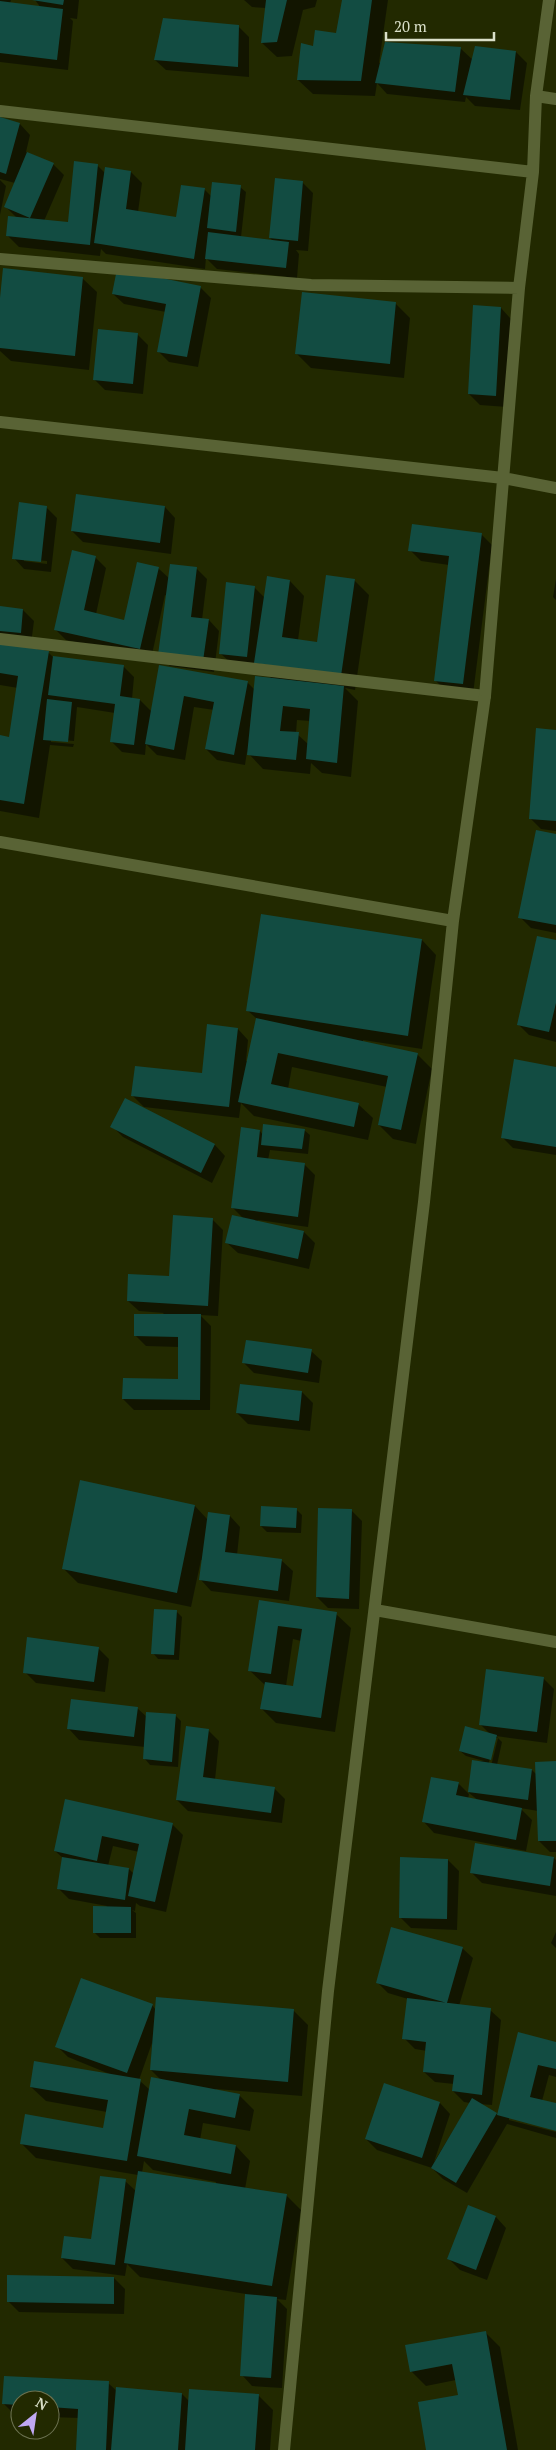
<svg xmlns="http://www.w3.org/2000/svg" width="556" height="2450" viewBox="0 0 556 2450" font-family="'PT Serif',serif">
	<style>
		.shadow { fill: #0007; fill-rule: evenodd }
		.building { fill: #124c42 }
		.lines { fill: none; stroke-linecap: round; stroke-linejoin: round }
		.lane { stroke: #596335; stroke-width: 12 }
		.street { stroke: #596335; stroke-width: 12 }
	</style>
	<rect width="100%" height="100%" fill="#222900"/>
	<path class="shadow" d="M0 0H11L10 4 41 8 35 0H79L77 19 70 18 73 21 68 70 0 62Z
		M244 0H317L315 7 303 10 292 56 277 57 262 43 266 8 252 7Z
		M343 0H388L379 63 460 48 473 60 476 48 516 52 527 63 520 110 475 106 466 97 465 102 387 94 377 83 375 96 313 94 298 80 314 47 338 34Z
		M238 26 249 37V77L166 70 155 60Z
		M0 119 20 124 30 135 26 152 53 164 64 175 44 221 69 223 98 166 105 173 131 172 142 183 138 212 177 218 204 189 212 197 240 187 246 192 241 237 273 241 270 238 302 182 313 193 308 251 296 250 299 254 297 278 217 269 206 258 205 269 106 254 101 249 100 256 19 247 8 236 17 218 6 207 15 183 0 179Z
		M0 180 6 186 0 215Z
		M82 278 97 292 89 370 11 361 0 351V309Z
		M200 287 211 298 198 367 169 362 158 351 166 312 124 304 113 294Z
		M395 303 410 318 404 378 311 368 297 354Z
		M501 308 511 319 507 407 480 405 469 394Z
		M137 334 148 345 143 394 105 390 94 379Z
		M46 507 57 518 51 572 24 569 14 558ZM24 559 47 561V564L24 561Z
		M165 507 175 518 171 554 83 542 72 531Z
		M481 534 492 545 473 694 446 691 435 680 449 565 421 561 410 550Z
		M95 557 106 568 96 614 125 621 158 568 170 579 197 569 207 579 202 620H209L219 631 214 672 170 666 159 655 167 596 165 595 151 659 66 640 55 629Z
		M556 579V600L553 597Z
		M354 580 369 595 355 690 345 688 358 701 351 777 322 773 311 763 310 774 263 769 247 752 245 765 217 760 206 749 214 710 194 707 185 760 157 755 146 744 145 755 122 752 111 741 115 713 77 707 74 741 51 739V742L74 744 73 747 50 745 39 818 0 811V737L10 738 18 688 0 685V644L48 652 53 657 124 667 134 677 132 699 140 700 152 712 160 666 247 682 255 690 272 679 258 665 232 664 221 654 254 587 265 598 290 581 304 596 298 640 318 643ZM297 720 310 721 308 744 296 733Z
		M0 607 23 610 34 621 31 644 0 640Z
		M556 731V831L541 829 530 818Z
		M556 835V933L531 928 520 917Z
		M422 940 436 955 422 1049 363 1040V1042L417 1054 432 1069 416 1144 393 1139 379 1125 387 1087 292 1067 288 1089 358 1104 373 1118 368 1140 254 1116 241 1103 239 1118 144 1107 133 1096 203 1075 238 1029 248 1040 246 1061H248L257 1019 247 1010Z
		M556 941V1042L529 1035 518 1024Z
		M556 1068V1155L513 1148 502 1137Z
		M112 1126 215 1145 225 1156 212 1183 123 1137Z
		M242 1129 260 1131 263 1135 304 1130 310 1135 308 1154 270 1150 268 1160 304 1164 315 1175 308 1227 258 1220 257 1222 304 1232 315 1243 309 1269 238 1253 227 1243 244 1219 232 1207Z
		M212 1219 223 1230 218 1316 200 1315 211 1326 210 1410H134L123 1399 179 1380V1347L146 1346 135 1335 164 1313 139 1311 128 1301 170 1277Z
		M311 1351 322 1361 319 1383 254 1373 244 1363Z
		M302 1392 313 1403 310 1431 248 1424 237 1413Z
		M195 1506 208 1520 230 1516 240 1527 237 1555 282 1561 293 1571 289 1601 211 1591 201 1580 203 1560H201L191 1607 78 1583 63 1568Z
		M296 1509 302 1515 301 1533 267 1532 261 1526Z
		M351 1510 362 1521 359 1609 328 1608 317 1597Z
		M260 1601 336 1614 351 1628 335 1732 276 1723 261 1708 265 1685 249 1670ZM293 1639 301 1641 294 1688 286 1686Z
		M177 1612 182 1617 179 1660 158 1659 153 1653Z
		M98 1648 109 1659 105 1692 36 1683 25 1672Z
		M543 1678 554 1689 547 1743 496 1736 502 1742 497 1765 532 1770 537 1775 556 1762V1852H550L539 1841 538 1811 520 1808 532 1820 526 1851 434 1833 424 1822 458 1783 469 1794 468 1799 479 1801 469 1793 473 1761H484L466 1756 460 1751 491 1735 480 1724ZM495 1738H498L491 1766H488Z
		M137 1708 147 1717 175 1715 181 1721 178 1767 150 1765 145 1759V1747L79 1740 69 1729Z
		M208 1730 219 1741 215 1780 274 1788 285 1799 282 1823 188 1811 177 1800Z
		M66 1801 172 1824 183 1835 166 1912 140 1906 136 1903 135 1911 132 1910 136 1913V1938H100L94 1932 107 1906 69 1899 58 1888 63 1858 55 1851ZM113 1846 139 1852 134 1874 129 1869 108 1866Z
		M554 1858 556 1860V1896L482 1883 471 1872Z
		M448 1860 459 1871 457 1930 411 1928 400 1917Z
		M556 1932V1948L551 1943Z
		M462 1948 473 1958 459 2006 490 2010 501 2020 492 2105 479 2104 498 2115 519 2033 556 2043V2077L549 2075 542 2101 556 2105V2130L509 2117V2120L556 2132V2138L507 2124 467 2193 443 2179 432 2168 377 2150 366 2139 440 2103 450 2114 434 2162 470 2103 464 2102 453 2091 454 2084 435 2082 424 2072 427 2051 415 2049 404 2038 408 1999 388 1993 377 1982Z
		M152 2005 156 2010 294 2011 308 2025 302 2096 216 2089 215 2091 239 2095 254 2110 250 2131 203 2123 200 2140 236 2146 250 2161 245 2189 286 2195 301 2210 286 2300 277 2299 287 2309 282 2388 252 2386 242 2375 246 2294 140 2277 127 2264 125 2276 73 2269 62 2258 92 2241 125 2181 136 2191 138 2175 36 2158 22 2144 104 2129 107 2112 46 2101 31 2087 112 2075 68 2057 57 2046ZM152 2043 151 2070 162 2081 150 2090 139 2080ZM144 2161 153 2170 216 2182V2184L142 2173Z
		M468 2206 496 2217 506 2228 487 2280 460 2270 449 2259Z
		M114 2278 125 2289 124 2314 19 2312 8 2301Z
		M485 2332 500 2347 518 2450H428L459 2396 456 2380 426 2386 411 2371Z
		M5 2377 108 2383 117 2391 182 2394 190 2402 259 2396 273 2410 270 2450H77L79 2418 50 2417V2400H20V2415L14 2414 4 2404Z"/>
	<path class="building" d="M32 0H64L63 5Z
		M266 0H287L277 42 261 43Z
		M342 0H372L361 81 297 80 301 43 313 46 315 30 336 33Z
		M0 1 63 9 57 60 0 53Z
		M163 18 239 25 238 67 154 60Z
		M385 42 461 47 455 92 375 83Z
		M475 46 516 51 510 100 463 95Z
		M0 117 20 123 6 174 0 172Z
		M27 152 54 163 30 218 4 207Z
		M74 161 98 164 90 245 6 236 8 216 68 222Z
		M105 167 131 171 126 209 176 217 181 185 205 188 194 259 94 243Z
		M275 178 303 181 298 241 269 238Z
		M212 182 241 185 236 232 207 228Z
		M208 232 289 242 286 268 205 259Z
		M3 268 83 277 75 356 0 348V298Z
		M117 269 201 286 187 357 157 352 166 304 112 294Z
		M302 292 396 302 390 364 295 354Z
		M473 305 501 307 496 396 468 394Z
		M98 329 138 333 133 384 93 380Z
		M76 494 165 506 160 543 71 531Z
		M19 502 47 506 41 562 12 559Z
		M412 524 482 533 463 684 434 681 449 556 408 551Z
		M72 550 96 556 84 610 124 620 137 562 159 567 140 649 54 630Z
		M170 564 197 567 191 617 209 619 203 661 158 655Z
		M326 575 355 579 341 676 254 663 267 576 290 580 282 637 317 642Z
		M226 582 255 586 247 657 219 654Z
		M0 606 23 609 21 633 0 631Z
		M0 643 49 651 24 804 0 800V735L9 737 18 676 0 673Z
		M53 656 124 665 120 696 140 699 134 745 110 742 115 704 48 695Z
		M159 665 248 681 234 755 205 749 214 702 184 696 174 750 145 744Z
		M255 676 344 686 337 763 306 759 310 709 283 706 280 731 299 732 296 760 247 755Z
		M47 699 72 702 68 742 43 740Z
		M536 728 556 730V821L529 819Z
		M536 830 556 834V925L518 918Z
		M261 914 422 939 408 1036 246 1011Z
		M537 936 556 940V1003L549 1032 517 1025Z
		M256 1018 418 1053 401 1130 378 1125 388 1076 278 1053 271 1084 359 1103 354 1127 238 1102Z
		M207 1024 238 1028 229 1107 131 1096 135 1066 202 1073Z
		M514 1059 556 1067V1147L501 1138Z
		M125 1098 215 1144 201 1173 110 1127Z
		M263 1124 305 1129 302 1149 261 1145Z
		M241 1127 260 1130 257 1157 305 1163 298 1217 231 1208Z
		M173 1215 213 1218 208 1306 127 1301 128 1274 169 1276Z
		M232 1215 304 1231 298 1259 225 1243Z
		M134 1314H201L200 1400 122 1399 123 1378 178 1379V1337L134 1336Z
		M246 1340 312 1349 308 1373 242 1363Z
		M240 1384 302 1391 299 1421 236 1413Z
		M80 1480 195 1505 177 1593 62 1569Z
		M261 1506 297 1508 296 1528 260 1526Z
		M318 1508 352 1509 349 1599 316 1597Z
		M208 1512 230 1515 225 1552 282 1559 278 1591 199 1580Z
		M259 1600 337 1612 321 1718 260 1709 265 1682 293 1686 302 1629 278 1626 271 1674 248 1671Z
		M154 1609 177 1610 174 1655 151 1654Z
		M27 1637 99 1647 94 1682 23 1673Z
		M486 1669 544 1677 537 1732 479 1725Z
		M71 1699 138 1707 134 1737 67 1729Z
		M146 1712 176 1714 172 1762 143 1759Z
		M186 1726 209 1729 203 1777 275 1787 271 1813 176 1800Z
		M465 1726 497 1735 491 1760 459 1751Z
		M472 1760 532 1769 528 1800 468 1792Z
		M556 1761V1841H538L535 1762Z
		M431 1777 459 1782 456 1795 522 1808 516 1840 422 1822Z
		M65 1799 173 1823 155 1902 128 1896 139 1844 102 1836 97 1861 54 1851Z
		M475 1843 554 1857 550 1886 470 1873Z
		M62 1857 129 1868 125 1900 57 1889Z
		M400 1857 448 1859 447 1919 399 1918Z
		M93 1906 131 1907V1933H93Z
		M391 1927 463 1947 447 2003 376 1983Z
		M81 1978 153 2004 127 2073 55 2047Z
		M156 1997 294 2009 288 2082 150 2070Z
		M407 1998 491 2008 482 2095 452 2091 454 2075 423 2072 426 2042 402 2039Z
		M518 2032 556 2042V2069L538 2065 530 2097 556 2103V2131L497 2115Z
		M34 2061 141 2079 127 2161 20 2144 25 2114 103 2128 108 2100 30 2087Z
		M151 2077 240 2094 235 2118 189 2109 184 2135 236 2145 231 2174 137 2156Z
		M384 2083 440 2102 422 2158 365 2139Z
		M472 2098 497 2113 456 2183 431 2168Z
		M138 2171 287 2194 272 2286 124 2263Z
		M100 2176 126 2179 115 2265 61 2258 64 2236 91 2239Z
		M468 2205 496 2216 476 2270 447 2259Z
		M7 2275 114 2277V2304L7 2302Z
		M245 2294 277 2297 271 2378 240 2376Z
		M486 2331 507 2450H426L418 2402 458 2395 452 2364 410 2372 405 2345Z
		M4 2376 109 2381 106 2450H76L78 2409 50 2407V2400H20V2405L2 2404Z
		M116 2387 182 2393 178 2450H111Z
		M189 2389 259 2394 255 2450H185Z"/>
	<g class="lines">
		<path class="lane" d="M0 639 485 696"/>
		<path class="street" d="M536 96 556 99
			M0 111 533 172
			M0 259 311 285 519 288
			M0 422 503 478 556 488
			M0 842 453 921
			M375 1610 556 1642
			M284 2450 328 1991 424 1202 453 921 485 696 519 288 533 172 536 96 549 0"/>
	</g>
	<g transform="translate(35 2415) rotate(30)"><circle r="24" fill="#222900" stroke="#6c7250"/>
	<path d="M0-4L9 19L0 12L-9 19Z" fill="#c0a8f3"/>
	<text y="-8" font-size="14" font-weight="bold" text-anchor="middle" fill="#dae0c9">N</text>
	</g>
	<path d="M386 32v8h108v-8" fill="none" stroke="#dae0c9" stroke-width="2.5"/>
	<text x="394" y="32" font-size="15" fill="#dae0c9" stroke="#222900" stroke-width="4" paint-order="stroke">20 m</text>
</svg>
